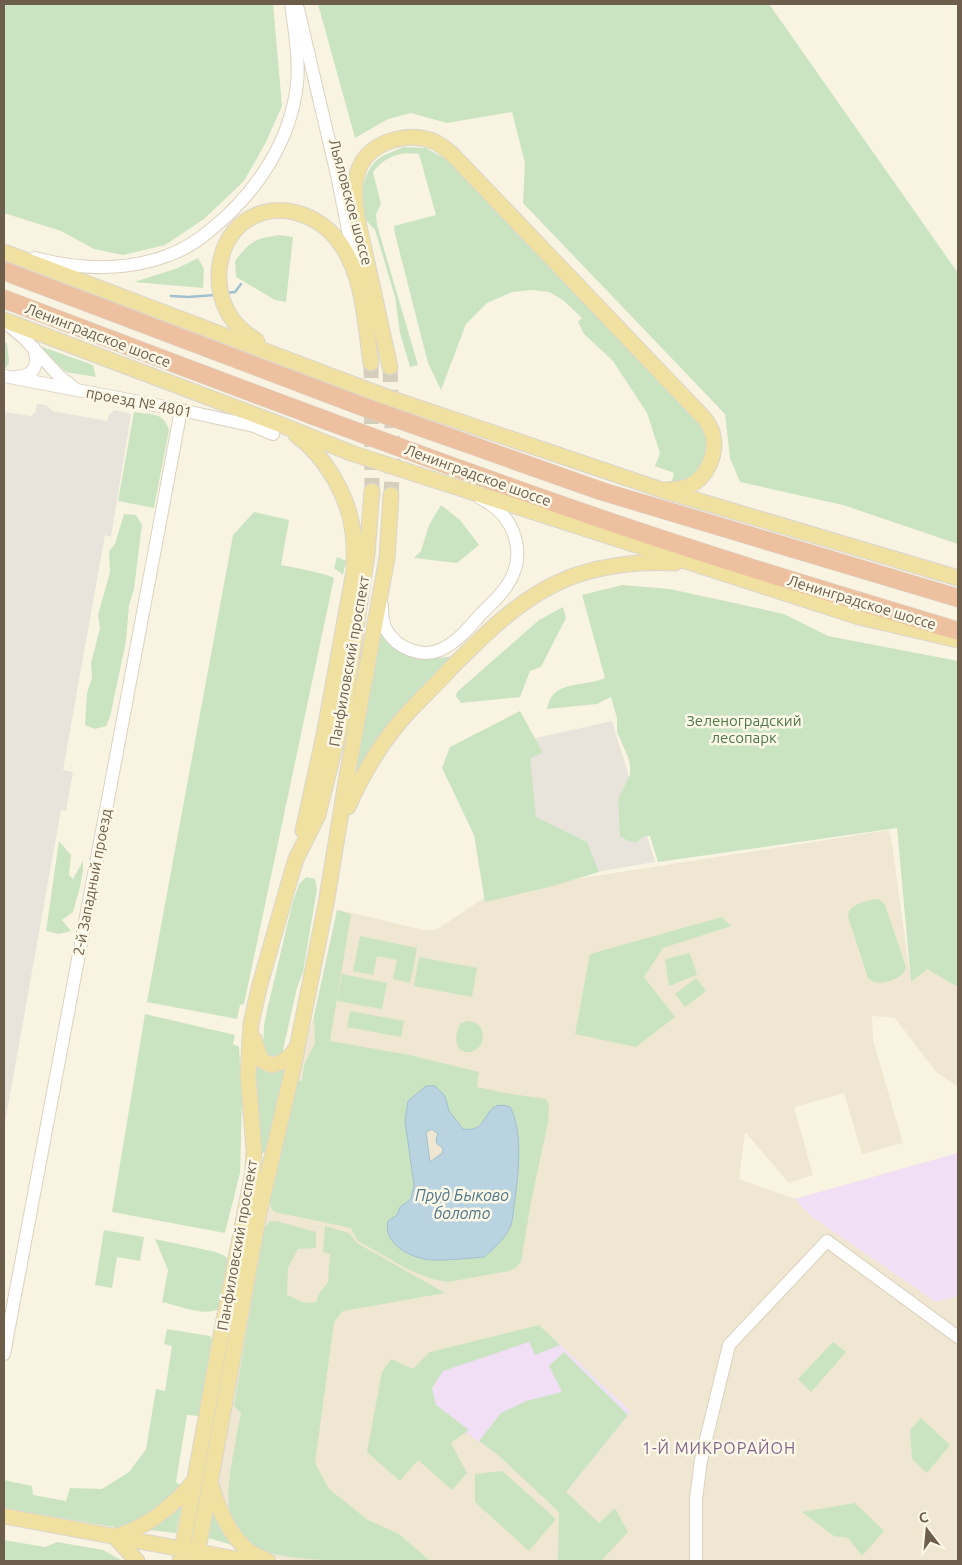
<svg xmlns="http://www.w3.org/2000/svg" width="962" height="1565" viewBox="0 0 962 1565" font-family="Ubuntu,sans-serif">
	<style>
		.residential { fill: #efe7d1 }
		.industrial { fill: #e8e4dc }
		.education { fill: #f1dff5 }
		.green { fill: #cae4c2; fill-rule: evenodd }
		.water { fill: #b9d3e0; stroke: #a0c0d0; fill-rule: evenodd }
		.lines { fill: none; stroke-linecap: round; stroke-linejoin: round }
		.stream { stroke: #a0c0d0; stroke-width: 2.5 }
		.major-tunnel { stroke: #d6cebc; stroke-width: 15; stroke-dasharray: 15 8; stroke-linecap: butt }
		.minor-casing { stroke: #dcd1bf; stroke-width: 14 }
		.major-casing { stroke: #d9d5d0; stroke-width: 17 }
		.highway-casing { stroke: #d9d5d0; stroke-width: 19 }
		.minor { stroke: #fff; stroke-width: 12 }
		.major { stroke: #f1e1a1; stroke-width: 15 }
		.highway { stroke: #edc19f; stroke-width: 18 }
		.labels { text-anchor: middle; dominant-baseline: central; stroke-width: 5; stroke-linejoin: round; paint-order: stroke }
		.street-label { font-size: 15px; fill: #6d5d4b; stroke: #fcf8e7 }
		.park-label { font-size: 15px; fill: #4e7848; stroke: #fcf8e7 }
		.water-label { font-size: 16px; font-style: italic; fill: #4f778c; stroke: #fcf8e7 }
		.neighbourhood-label { font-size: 16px; letter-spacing: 1px; fill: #83648a; stroke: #fcf8e7 }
	</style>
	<rect width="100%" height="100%" fill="#f9f4e2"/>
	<path class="residential" d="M889 830 892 844 911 981 927 969 958 987V1087L936 1072 895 1018 872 1016 873 1040 903 1143 862 1154 844 1093 794 1107 813 1175 789 1183 745 1132 739 1179 795 1199 958 1153V1561H290L281 1560 262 1551 242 1531 229 1513 220 1493 218 1475 293 1078 318 1004 339 910 424 930H436L493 892Z"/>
	<path class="industrial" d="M37 404 46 405 53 411 107 421 109 415 115 410 131 414 111 537 105 535 63 770 73 772 66 811 61 810 4 1128V412L31 416 35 413Z
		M612 721 655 862 494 889 460 755Z"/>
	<path class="education" d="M958 1153V1296L936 1302 812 1217 795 1199Z
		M551 1336 631 1412 554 1507 498 1455 423 1403 428 1365Z"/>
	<path class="green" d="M4 4H273L282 106 265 144 244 181 204 219 165 245 123 255 94 249 61 231 4 213Z
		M318 4H769L958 273V544L843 505 740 482 730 458 725 414 523 203 525 163 512 112 447 123 411 113 388 119 355 138Z
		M403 147 426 148 449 161 701 422C703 427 707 434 707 440 710 461 695 486 672 481L674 473 655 466 660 453 647 413 613 361 584 334 578 322 582 318 563 300 549 292 532 290 512 292 487 303 466 324 441 390 428 363 395 234 394 226 436 215 419 154C399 151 385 157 373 172L381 204 376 214 377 225 418 365 410 367 400 333 395 297 375 230 363 217C362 197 361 177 375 162 381 155 395 151 403 147Z
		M279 235 293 237 286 302 275 300 236 277 235 261C251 241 253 239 279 235Z
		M198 258 204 269 203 288 134 282 178 268Z
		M4 342 7 343 9 362 6 368 4 367Z
		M37 345 93 365 96 377 66 372Z
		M134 412C151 415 163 411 169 430L154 508 118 501Z
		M441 505 460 520 479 545 457 563 414 558 421 551 429 525Z
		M254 512 289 520 281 565C291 567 329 574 334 578L244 1004 240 1005 237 1019 147 1002 233 535Z
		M124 514 136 515 142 525 134 589 129 605 126 641 110 717 106 726 95 729 85 725 87 693 92 678 91 663 100 628 98 615 110 572 109 551 115 544Z
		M337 557 346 561 343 575 334 568Z
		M622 585 670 589 784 614 828 636 958 661V987L927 969 911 982 897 828 658 862 650 836H645L637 842 628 841 620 836 618 799 630 775V765L628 757 617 732V718L611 697 597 704 547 709C552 679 582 688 605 678L582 595Z
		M563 607 566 618 541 667 530 671 520 697 461 703 456 696 457 692 539 620Z
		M379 632 401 651 427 659 456 656 356 775V757Z
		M520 711 543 753 530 758 536 817 587 842 599 872 549 887 485 902 474 835 442 768 450 747Z
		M59 841 71 855 69 875 73 879 83 861V871L80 887 73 912 62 920 71 931 59 934 46 931Z
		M306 877 315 879 317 889 303 972 297 988 282 1054 277 1058 266 1057 263 1049 264 1025 268 1006 292 905 299 884Z
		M874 899 880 900 885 905 906 967C904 980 877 988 868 978L848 917C849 904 862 903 874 899Z
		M337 910 351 914 330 1041 409 1055 479 1072 477 1087 505 1093 546 1099 549 1106 548 1122 531 1202 521 1261 517 1267 509 1271 448 1282 432 1279 407 1269 358 1241 351 1228 275 1212 271 1208 270 1202 293 1080 302 1081 304 1065 315 1043 314 1016ZM418 1092 445 1097 449 1111 463 1129C473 1131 477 1129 483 1120L403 1251 388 1221 397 1215 400 1207 411 1199 414 1185 405 1121 408 1101Z
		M722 917 731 926 663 948 644 977 675 1017 636 1047 575 1034 590 954Z
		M360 936 417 948 410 983 393 979 397 960 377 956 373 975 353 971Z
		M690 953 697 975 669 986 665 959Z
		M419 957 477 968 472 997 414 986Z
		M342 974 387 983 382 1009 337 1001Z
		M696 978 706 991 685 1007 675 994Z
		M350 1011 404 1021 401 1037 347 1027Z
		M145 1014 235 1035 233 1044 239 1047 242 1100 240 1173 225 1233 112 1212Z
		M467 1021C474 1022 480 1023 482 1031 489 1059 443 1062 460 1024Z
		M255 1063C267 1077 271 1073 286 1067L265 1152 261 1154 256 1100Z
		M276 1221 316 1232V1248L298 1249 288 1268 287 1295 305 1303 316 1302 319 1294 328 1282 330 1254 323 1252 325 1226 349 1233 357 1243 445 1293 343 1311 334 1322 315 1463 329 1489 368 1520 399 1534 430 1561C391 1561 282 1565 253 1546 243 1537 234 1524 230 1511 224 1491 237 1436 241 1413L234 1406 264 1229 269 1222Z
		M104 1230 144 1237 140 1261 117 1257 112 1288 95 1285Z
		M155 1239 216 1252 225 1256 229 1261 220 1308C207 1318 177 1305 162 1302L168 1270Z
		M539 1325 560 1345 535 1355 529 1342 443 1371 432 1388 436 1405 469 1430 451 1443 467 1473 452 1490 418 1460 400 1481 367 1452 382 1372 391 1359 413 1369 430 1352Z
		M167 1329 210 1336 212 1340 200 1416 187 1415 176 1482 185 1488 135 1522 119 1528 4 1508V1480L32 1486 33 1495 66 1501 70 1488 102 1489 129 1472 146 1449 156 1389 165 1391 172 1346 164 1344Z
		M833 1342 846 1352 811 1392 798 1379Z
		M564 1352 628 1415 566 1492 599 1523 615 1508 628 1532 601 1561H558L559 1512 498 1455 479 1441 501 1413 526 1401 562 1392 549 1366Z
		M921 1418 950 1445 927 1473 912 1459 910 1430Z
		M502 1471 556 1519 529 1551 475 1502V1474Z
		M855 1503 884 1531 862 1556 848 1538 834 1536 802 1512Z
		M181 1507 176 1533 149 1530Z
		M211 1509 214 1514 232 1545 208 1538 207 1534Z
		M4 1540 45 1547 57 1542 103 1550 123 1561H4Z"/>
	<path class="water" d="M426 1086H435L445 1096 449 1111 463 1129C492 1134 481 1097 510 1107 524 1132 518 1178 514 1206 513 1212 513 1219 511 1225 505 1239 495 1247 484 1257 469 1258 437 1262 424 1259 406 1255 383 1242 388 1221L397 1215 400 1207 411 1199 414 1185 405 1121 408 1101ZM432 1129 438 1134 436 1139 437 1144 442 1147 443 1150 442 1153 430 1162 426 1132Z"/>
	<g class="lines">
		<path class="stream" d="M226 293 235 292 241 284
			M171 296 188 297 215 295"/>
		<path class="major-tunnel" d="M371 363 372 491
			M390 367 393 460 391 495"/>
		<defs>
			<path id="minor" d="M298 9 337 175 355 265
				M35 258C80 270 125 272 169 255 183 250 197 241 208 232 254 196 291 143 297 83 300 62 294 25 291 4
				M6 323 24 338 60 377 73 387
				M4 376 181 410 254 426 273 434
				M16 377C35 376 39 365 34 348
				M382 605C382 613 382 623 387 631 397 648 421 658 440 650 456 643 469 628 480 615 489 606 499 597 506 587 529 554 515 515 480 498
				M4 1354 181 410
				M696 1561V1499L701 1460 729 1345 827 1241 958 1337"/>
			<path id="major" d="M4 252 384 396 662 490 958 578
				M4 320 279 424 351 453 859 617 958 640
				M257 341C251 337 244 332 239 327 211 300 212 246 244 222 277 198 321 214 342 246 364 279 365 324 371 363
				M390 367 357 217C355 201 353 186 358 171 368 142 406 131 433 141 440 144 446 149 452 154L705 419C708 424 712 429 713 436 717 454 707 478 689 486 682 489 674 489 666 490
				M296 435C325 456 349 496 353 533 355 545 354 558 354 571L324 735 303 831
				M348 807C362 775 380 744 404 717 419 700 436 685 451 668 483 636 515 603 557 583 592 566 636 561 675 563
				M254 1039 261 1060 271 1065C284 1063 290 1057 297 1047
				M211 1485C218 1508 230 1537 250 1552 256 1556 262 1558 268 1561
				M4 1516 247 1561
				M114 1536 137 1561
				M116 1536C146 1528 175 1505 194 1481
				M180 1561 222 1330 253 1172 254 1150 248 1074 251 1024 259 988 290 879 296 859 318 815 344 710 367 554 372 491
				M196 1561 259 1213 293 1068 326 904 347 776 387 558 391 495"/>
			<path id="highway" d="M4 271 358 405 601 491 958 598
				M4 299C199 373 393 447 590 515 712 557 835 594 958 631"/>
		</defs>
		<use href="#minor" class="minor-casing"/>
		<use href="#major" class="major-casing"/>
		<use href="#highway" class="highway-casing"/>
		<use href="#minor" class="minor"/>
		<use href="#major" class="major"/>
		<use href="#highway" class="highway"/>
	</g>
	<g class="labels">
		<g class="street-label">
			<text transform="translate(351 202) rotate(75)">Льяловское шоссе</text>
			<text transform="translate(98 335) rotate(21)">Ленинградское шоссе</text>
			<text transform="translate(139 402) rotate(11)">проезд № 4801</text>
			<text transform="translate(478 475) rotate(20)">Ленинградское шоссе</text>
			<text transform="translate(862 602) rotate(17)">Ленинградское шоссе</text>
			<text transform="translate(349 661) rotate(-80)">Панфиловский проспект</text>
			<text transform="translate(92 882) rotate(-79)">2-й Западный проезд</text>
			<text transform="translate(237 1245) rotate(-80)">Панфиловский проспект</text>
		</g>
		<g class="park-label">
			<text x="744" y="720">Зеленоградский<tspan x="744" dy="17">лесопарк</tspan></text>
		</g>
		<g class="water-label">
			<text x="462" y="1195">Пруд Быково<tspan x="462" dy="18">болото</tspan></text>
		</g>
		<g class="neighbourhood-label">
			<text x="719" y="1448">1-Й МИКРОРАЙОН</text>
		</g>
	</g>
	<rect width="962" height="1565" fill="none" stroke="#6d5d4b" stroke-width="10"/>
	<g transform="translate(927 1530) rotate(344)" stroke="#fcf8e7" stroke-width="4" paint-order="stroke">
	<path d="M0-4L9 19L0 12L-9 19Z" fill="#6d5d4b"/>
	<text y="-8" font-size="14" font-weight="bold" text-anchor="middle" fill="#6d5d4b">С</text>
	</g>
</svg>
